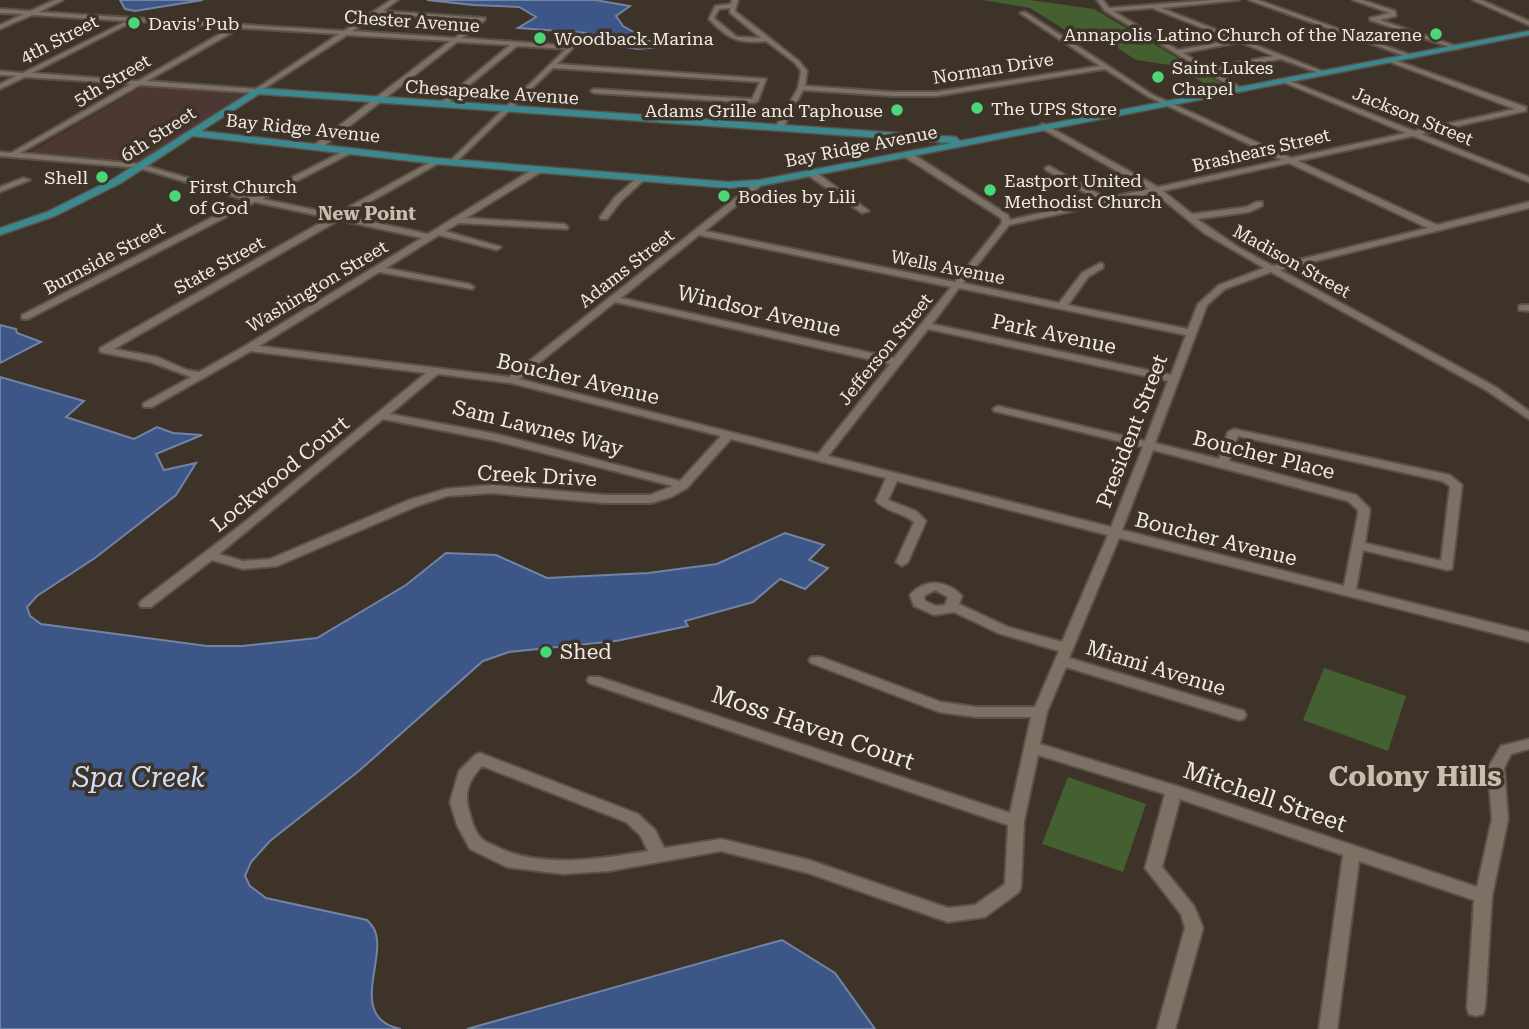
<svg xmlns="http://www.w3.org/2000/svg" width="1529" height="1029" viewBox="0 0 1529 1029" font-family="'Roboto Serif',serif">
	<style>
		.education { fill: #4c3733 }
		.green { fill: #446030 }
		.water { fill: #3c5787; stroke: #7383a3; stroke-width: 2 }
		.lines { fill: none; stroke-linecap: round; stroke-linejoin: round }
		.minor-casing { stroke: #5a5148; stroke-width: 4 }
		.major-casing { stroke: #5a5148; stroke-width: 3 }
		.minor { fill: #7d7064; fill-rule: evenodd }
		.major { fill: #3b888f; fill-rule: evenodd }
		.poi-dot { fill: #4bd677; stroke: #3e3328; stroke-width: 2.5 }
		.labels { text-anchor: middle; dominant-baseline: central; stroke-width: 7; stroke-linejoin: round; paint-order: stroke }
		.far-street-label { font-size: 18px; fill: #f2eae4; stroke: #3e3328 }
		.far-poi-label { font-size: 18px; fill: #f2eae4; stroke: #3e3328; text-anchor: start }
		.far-neighbourhood-label { font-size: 19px; font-weight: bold; fill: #cabcaf; stroke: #3e3328 }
		.street-label { font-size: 21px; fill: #f2eae4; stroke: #3e3328 }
		.poi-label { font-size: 21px; fill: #f2eae4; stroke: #3e3328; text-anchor: start }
		.near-street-label { font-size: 24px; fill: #f2eae4; stroke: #3e3328 }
		.near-neighbourhood-label { font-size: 28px; font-weight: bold; fill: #cabcaf; stroke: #3e3328 }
		.near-water-label { font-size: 28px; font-style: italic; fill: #cddffd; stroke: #3e3328 }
	</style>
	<rect width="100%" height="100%" fill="#3e3328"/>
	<path class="education" d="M142 87 246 93 137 163 29 153Z"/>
	<path class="green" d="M983 0H1030L1094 9 1229 88 1208 91 1205 84 1177 66 1136 60 1107 41 1086 43 1030 8Z
		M1324 668 1406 696 1388 751 1303 720Z
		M1068 777 1146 804 1123 872 1042 844Z"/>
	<path class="water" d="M120 0H203L135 11 125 9Z
		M427 0H595L630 6 616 16 623 26 660 47 637 49 585 40 587 33 518 28 536 17 519 7 473 5Z
		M0 325 16 329 17 333 41 342 0 363Z
		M0 377 84 401 66 417 134 439 157 427 173 433 202 435 156 454 164 470 196 463 176 495 95 558 37 596 27 607 30 616 41 624 207 646H242L317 638 406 585 446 553 496 555 547 578 648 573 717 564 785 533 824 545 809 560 828 568 805 589 780 579 753 602 685 621 688 626 616 641 509 652 483 661 360 770 270 841 251 862 245 876 250 886 266 898 367 920C371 924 375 929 376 934 384 964 349 1019 401 1029H0Z
		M782 940 835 973 875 1029H467Z"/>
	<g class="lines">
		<defs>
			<path id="minor" d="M55 0H63L39 12 344 31 391 0H398L383 11 485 18V20L462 38 573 46V48L557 64 766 79 758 101 754 103 594 93 591 91 594 89 752 99 760 82 553 68 454 164H451V160L566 49 517 46 444 106 440 104 441 102 510 45 457 42 320 149H314V145L450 41 347 35 257 93 140 85 20 153 140 164 253 197 348 149 352 151 351 153 262 199 336 214 436 159 440 161 439 163 345 216 428 234 535 168H541V172L466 218 564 224 568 227 567 229 459 223 445 231 501 247 497 250 439 235 386 268 469 284 474 287 472 289 379 272 259 346 509 377 757 181 764 183 705 231 955 282 1002 223 1001 218 905 157V153H911L1008 215 1010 220 1098 200 1046 170 1045 168 1049 166 1106 198 1149 189 1041 128V124H1044L1158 187 1282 160 1149 97 1105 69 936 96H893L803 90 783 128 776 130 775 128 798 88 801 71 795 63 766 41C738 44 728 39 709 19L715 6 731 4 732 0H738L735 11 799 61 807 71 805 86 893 92H936L1100 66 1020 13 1025 12 1153 95 1291 158 1406 133 1283 82V80L1285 79 1414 131 1515 109 1390 62V60H1394L1526 107V111L1421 134 1529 177V182L1413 136 1298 161 1437 225 1529 202V208L1280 270 1494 386 1529 411V419L1486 390 1271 272 1225 289 1207 305 1155 443 1219 459 1228 432 1234 429 1450 475 1462 485 1452 569 1447 570 1363 550 1356 589 1529 632V642L1119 538 1069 658 1244 711 1246 715 1244 719 1239 720 1066 667 1047 712 1040 744 1180 787 1477 887 1492 819 1488 768 1501 746 1529 739V749L1511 754 1504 768 1508 819 1492 896 1485 1008 1483 1014 1476 1016 1469 1014 1467 1008 1474 900 1359 861 1337 1029H1319L1343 855 1180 799 1162 867 1194 906 1203 928 1175 1029H1157L1185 928 1181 914 1145 868 1165 794 1038 755 1024 821 1021 887 1019 892 985 917 948 922 808 873 721 851 609 871 563 874 507 867 470 849 457 825 450 802 459 771 475 755 480 753 638 814 655 830 664 848 721 839 809 860 948 908 975 905 1005 884 1008 825 589 683 587 680 589 677H599L1010 813 1031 717H976L939 712 811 663 809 660 811 657H821L941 702 976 707H1035L1059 651 998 633 954 612 934 615 914 606 910 595C925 578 947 580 962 596L959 604 1008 627 1062 642 1108 535 897 481 888 500 916 511 926 521 908 562 902 566 896 562 914 522C902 512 886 512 876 501L886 478 731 439 687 488 671 497 651 503H605L492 493 447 496 417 506 277 566 243 569 212 560 151 607H141L139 604 141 601 246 521 426 373 251 351 152 407H144L143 405 144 403 191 377 150 362 100 352V348L329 218 255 202 28 319H22V315L246 200 139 168 0 156V152L11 153 131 84 25 77 0 89V84L16 76 0 75V71L23 73 127 21 32 15 0 29V25L23 14 0 13V9L30 11ZM730 8V13L761 38 737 37 714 18 719 9ZM378 14 477 20 455 38 352 31ZM134 21 232 27 138 81 32 73ZM240 28 339 34 256 89 147 81ZM1289 163 1428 228 1273 266 1238 247 1197 219 1249 212 1262 206V202H1256L1247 207 1192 214 1163 191ZM1155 193 1204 233 1264 268 1219 285 1198 304 1188 329 1068 305 1088 277 1103 268V264L1100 263 1082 273 1059 303 963 283 1009 225ZM339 220 422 238 245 346 199 372 187 370 157 357 114 349ZM699 235 951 287 894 358 621 298ZM959 288 1186 335 1171 375 932 324ZM615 302 890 364 818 454 519 379ZM928 329 1168 381 1145 441 998 406 993 409 994 411 1143 447 1111 527 828 456ZM438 374 511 383 721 436 680 481 496 434 390 414ZM383 419 496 441 673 486 650 495H605L492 485 446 489 409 500 270 559 243 561 219 554ZM1238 436 1442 481 1450 486 1441 561 1365 543 1370 509 1356 495 1229 461ZM1153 450 1348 501 1358 510V514L1344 586 1122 530ZM935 590 948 597 945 605 936 606 925 601 924 596ZM482 766 626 822 640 835 648 851C601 859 539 869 495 846 491 844 484 842 481 838 475 832 472 822 470 814 463 794 468 781 482 766Z
				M1097 0H1103L1109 8 1213 0H1239L1161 8 1327 73 1322 74 1281 59 1214 71 1242 89 1237 90 1105 11ZM1152 8 1233 40 1178 50 1113 11ZM1240 42 1274 56 1208 68 1183 53Z
				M1249 0H1258L1416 57 1411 58Z
				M1353 0H1362L1395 11 1396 16 1380 20 1461 48 1456 49 1370 20V18L1390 13Z
				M1473 0H1481L1529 21V25Z
				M808 171H814L869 211 862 213 808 175Z
				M638 177 645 179 621 201 607 219H601L600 217 615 197Z
				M23 178 30 180 0 192V187Z
				M1522 305H1529V311L1519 310V306Z"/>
			<path id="major" d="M1529 31V35L760 186 728 188 436 164 193 136 121 183 55 216 0 235V228L47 212 113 179 257 88 956 137 960 141ZM259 94 952 143 760 180 728 182 436 158 201 131Z"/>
		</defs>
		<use href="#minor" class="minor-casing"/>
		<use href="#major" class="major-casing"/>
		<use href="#minor" class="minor"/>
		<use href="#major" class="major"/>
	</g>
	<g class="poi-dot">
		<circle cx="134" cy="23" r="7"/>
		<circle cx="1436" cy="34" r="7"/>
		<circle cx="540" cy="38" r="7"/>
		<circle cx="1158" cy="77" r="7"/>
		<circle cx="977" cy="108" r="7"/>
		<circle cx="897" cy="110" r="7"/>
		<circle cx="102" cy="177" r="7"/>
		<circle cx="990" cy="190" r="7"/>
		<circle cx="175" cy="196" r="7"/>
		<circle cx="724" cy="196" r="7"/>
		<circle cx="546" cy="652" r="7"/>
	</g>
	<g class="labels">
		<g class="far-street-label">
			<text transform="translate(412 21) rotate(4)">Chester Avenue</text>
			<text transform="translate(59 39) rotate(-27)">4th Street</text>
			<text transform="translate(993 68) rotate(-9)">Norman Drive</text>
			<text transform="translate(112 80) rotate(-30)">5th Street</text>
			<text transform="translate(492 92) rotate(4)">Chesapeake Avenue</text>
			<text transform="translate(1413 116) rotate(22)">Jackson Street</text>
			<text transform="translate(303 128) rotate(6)">Bay Ridge Avenue</text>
			<text transform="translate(158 134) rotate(-33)">6th Street</text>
			<text transform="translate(861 146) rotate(-11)">Bay Ridge Avenue</text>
			<text transform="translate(1261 150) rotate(-13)">Brashears Street</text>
			<text transform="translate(104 258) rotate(-28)">Burnside Street</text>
			<text transform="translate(1292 261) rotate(29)">Madison Street</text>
			<text transform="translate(219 265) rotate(-29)">State Street</text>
			<text transform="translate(948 267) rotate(11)">Wells Avenue</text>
			<text transform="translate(626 268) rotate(-38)">Adams Street</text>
			<text transform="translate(317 286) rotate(-31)">Washington Street</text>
			<text transform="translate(885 349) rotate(-51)">Jefferson Street</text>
		</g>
		<g class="far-poi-label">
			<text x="148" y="23">Davis' Pub</text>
			<text x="1422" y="34" text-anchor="end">Annapolis Latino Church of the Nazarene</text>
			<text x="554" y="38">Woodback Marina</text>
			<text x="1172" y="67">Saint Lukes<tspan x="1172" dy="21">Chapel</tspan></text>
			<text x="991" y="108">The UPS Store</text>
			<text x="883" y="110" text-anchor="end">Adams Grille and Taphouse</text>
			<text x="88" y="177" text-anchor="end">Shell</text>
			<text x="1004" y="180">Eastport United<tspan x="1004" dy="21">Methodist Church</tspan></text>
			<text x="189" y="186">First Church<tspan x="189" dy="21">of God</tspan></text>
			<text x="738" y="196">Bodies by Lili</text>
		</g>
		<g class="far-neighbourhood-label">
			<text x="367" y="213">New Point</text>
		</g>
		<g class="street-label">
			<text transform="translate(759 311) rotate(13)">Windsor Avenue</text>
			<text transform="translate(1054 334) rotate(12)">Park Avenue</text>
			<text transform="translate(578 379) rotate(13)">Boucher Avenue</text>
			<text transform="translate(538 428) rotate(14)">Sam Lawnes Way</text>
			<text transform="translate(1132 431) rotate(-69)">President Street</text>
			<text transform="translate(1264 455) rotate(14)">Boucher Place</text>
			<text transform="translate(280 474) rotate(-39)">Lockwood Court</text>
			<text transform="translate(537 476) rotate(3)">Creek Drive</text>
			<text transform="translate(1216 539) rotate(14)">Boucher Avenue</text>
			<text transform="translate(1156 668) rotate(17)">Miami Avenue</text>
		</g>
		<g class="poi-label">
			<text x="560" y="652">Shed</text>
		</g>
		<g class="near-street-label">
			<text transform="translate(813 728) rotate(19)">Moss Haven Court</text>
			<text transform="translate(1265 797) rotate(19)">Mitchell Street</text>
		</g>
		<g class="near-neighbourhood-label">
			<text x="1415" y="776">Colony Hills</text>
		</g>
		<g class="near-water-label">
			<text x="139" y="777">Spa Creek</text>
		</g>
	</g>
</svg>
